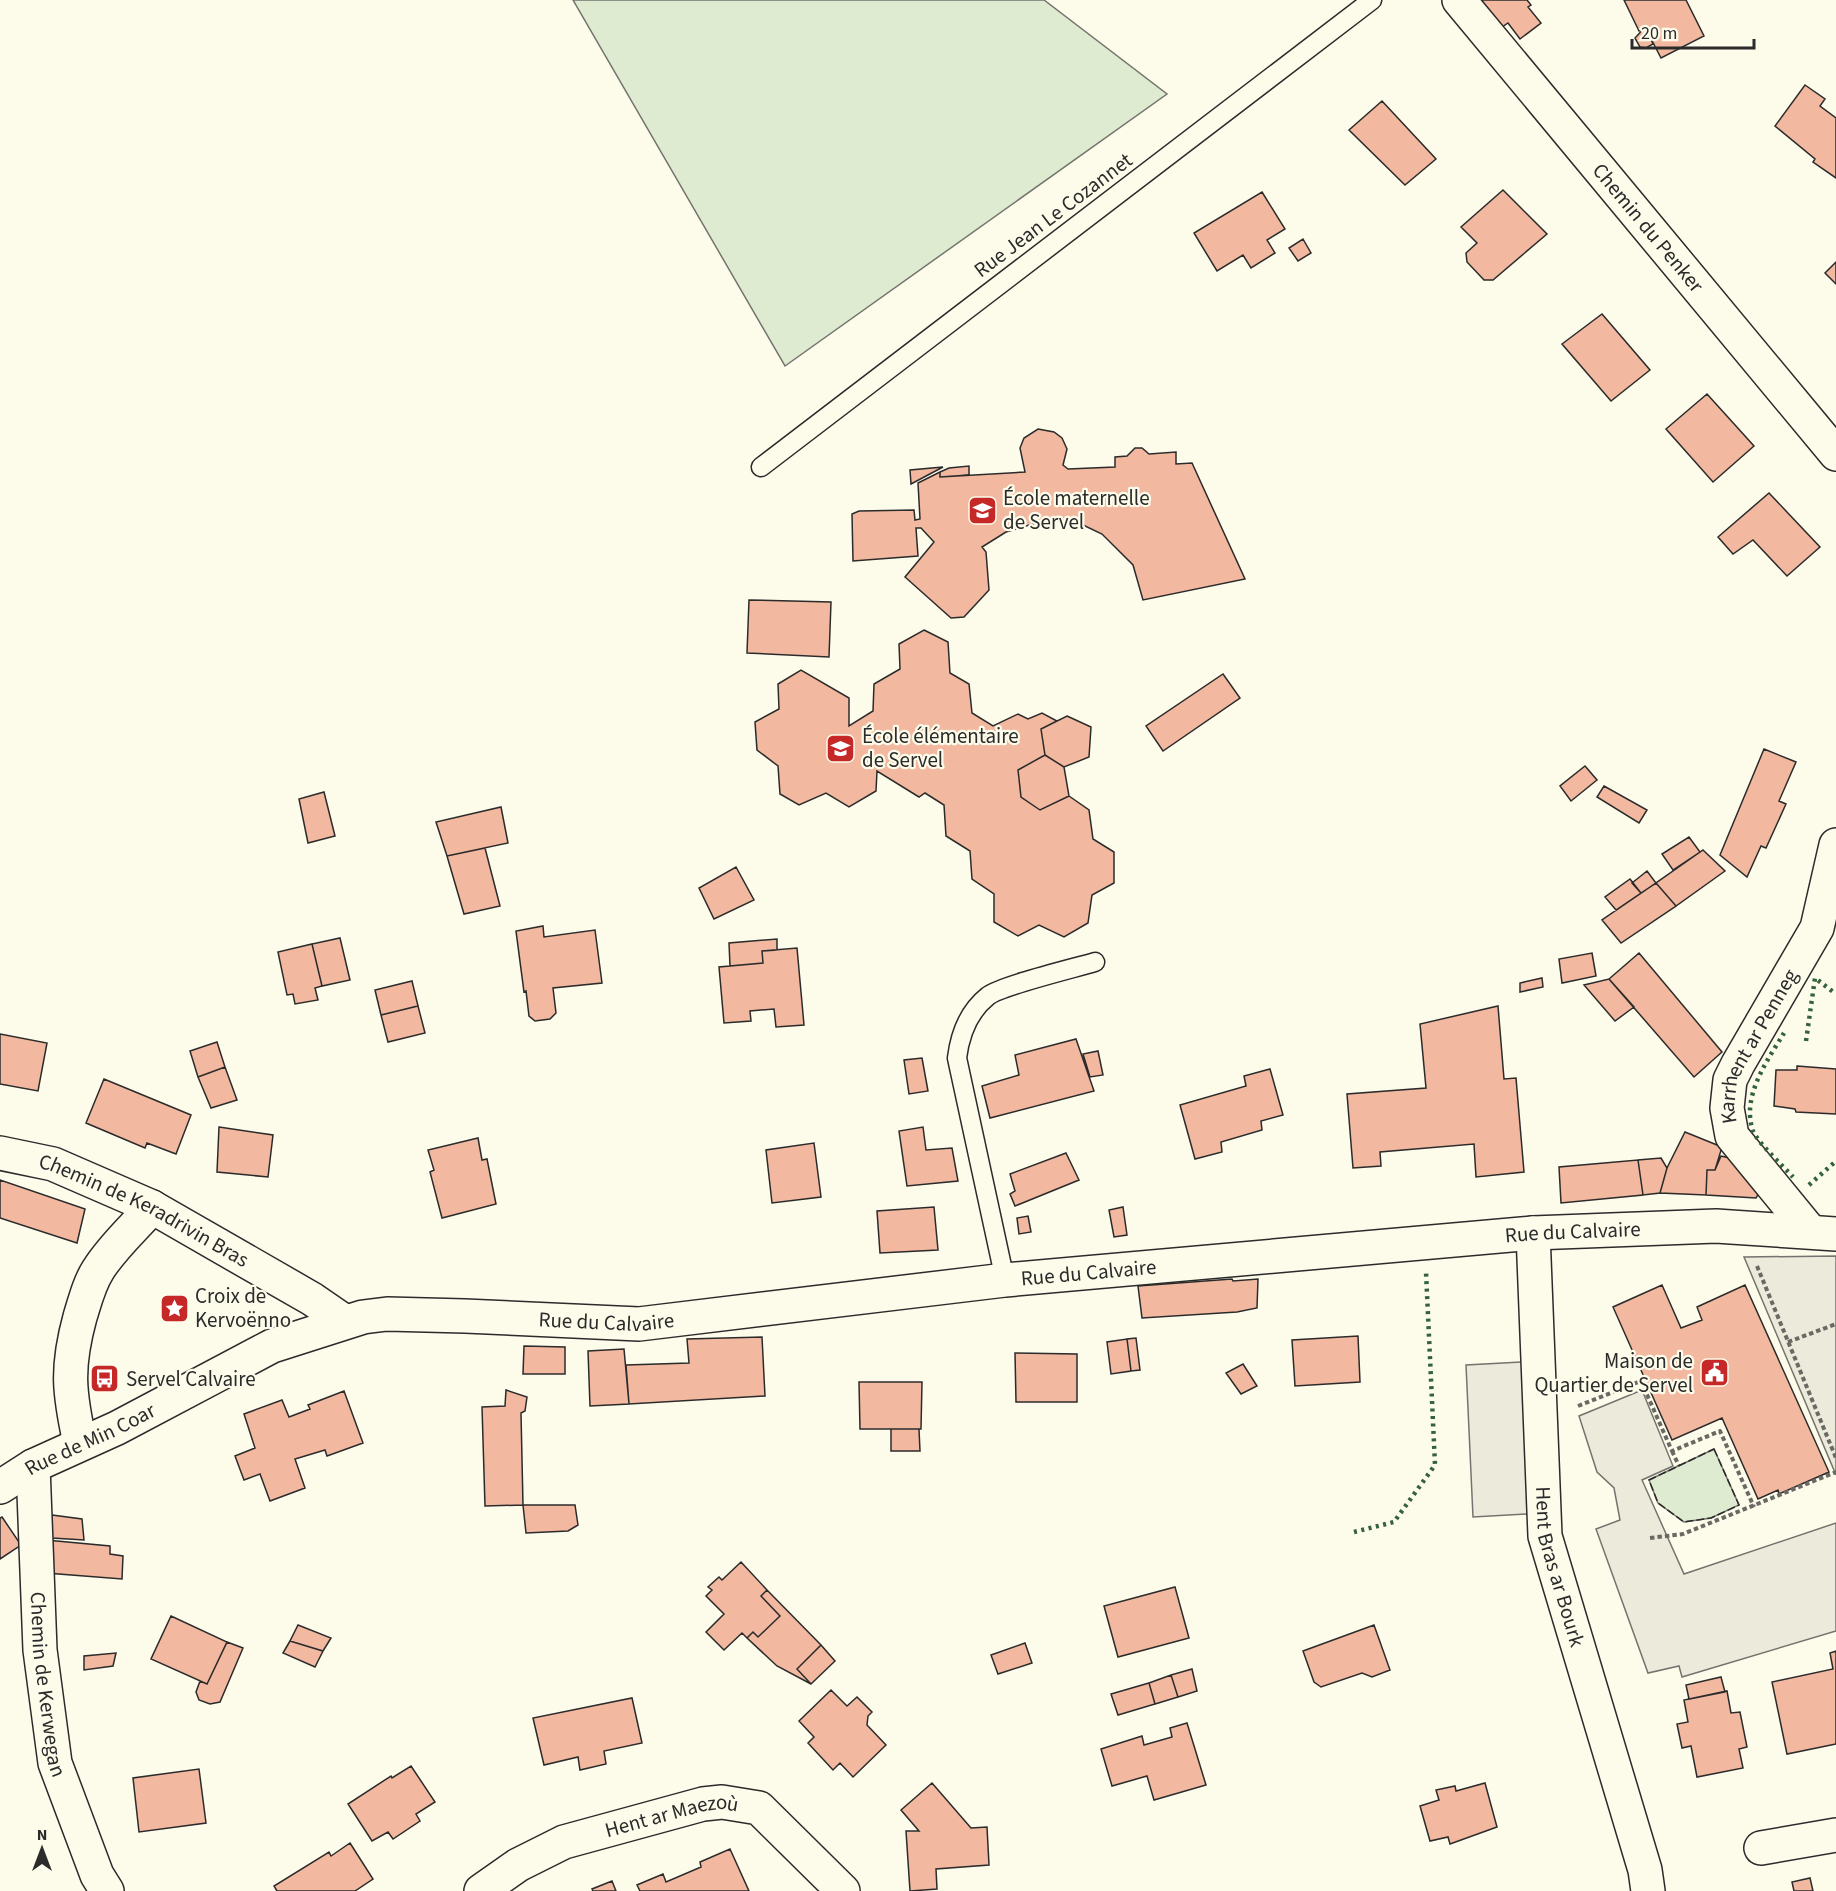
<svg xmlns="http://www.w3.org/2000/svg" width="1836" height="1891" viewBox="0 0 1836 1891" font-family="'Source Sans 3',sans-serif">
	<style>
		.green { fill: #deebd1; stroke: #74746e; stroke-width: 1.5 }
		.parking { fill: #eceadb; stroke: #74746e; stroke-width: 1.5 }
		.building { fill: #f2b8a0; stroke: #2b2b2b; stroke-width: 1.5 }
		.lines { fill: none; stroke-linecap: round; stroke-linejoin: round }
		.service-casing { stroke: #2b2b2b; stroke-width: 21 }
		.minor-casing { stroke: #2b2b2b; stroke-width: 36 }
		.tertiary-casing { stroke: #2b2b2b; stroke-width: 36 }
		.path { stroke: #6a6964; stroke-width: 4; stroke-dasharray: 4.5 3; stroke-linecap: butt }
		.service { stroke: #fdfbea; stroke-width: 18 }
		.minor { stroke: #fdfbea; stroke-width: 33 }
		.tertiary { stroke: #fdfbea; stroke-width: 33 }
		.hedge { stroke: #34623c; stroke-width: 4.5; stroke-dasharray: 3 4.5; stroke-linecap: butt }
		.fence { stroke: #2b2b2b; stroke-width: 1.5; stroke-dasharray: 8 3; stroke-linecap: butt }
		.labels { text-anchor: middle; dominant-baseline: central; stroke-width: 4.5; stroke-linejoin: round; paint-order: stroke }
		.street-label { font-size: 21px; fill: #2b2b2b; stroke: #fdfbea }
		.poi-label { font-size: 21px; fill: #2b2b2b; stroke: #fdfbea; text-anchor: start }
	</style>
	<rect width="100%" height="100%" fill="#fdfbea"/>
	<path class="green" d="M573 0H1044L1167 94 785 366Z
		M1714 1449 1739 1505 1711 1518 1684 1522 1658 1503 1649 1480Z"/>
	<path class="parking" d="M1836 1256V1475L1744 1257Z
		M1538 1361 1544 1513 1473 1517 1466 1365Z
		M1642 1390 1673 1466 1642 1480 1684 1574 1836 1523V1631L1682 1677 1679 1666 1648 1673 1596 1529 1620 1520 1614 1488 1597 1472 1579 1416Z"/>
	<path class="building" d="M1481 0H1527L1531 5 1528 7 1541 23 1520 39 1508 23 1502 27Z
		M1624 0H1686L1704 36 1661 58 1645 27 1639 31Z
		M1645 27 1653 44 1646 48 1640 47 1635 38Z
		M1805 85 1825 99 1820 106 1836 118V178L1813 162 1815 159 1775 126Z
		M1382 101 1436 159 1405 185 1349 130Z
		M1503 190 1547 234 1493 280H1484L1467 262 1466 253 1477 243 1461 227Z
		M1262 192 1285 229 1267 240 1275 253 1251 268 1243 255 1217 271 1194 233Z
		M1303 239 1311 253 1298 261 1289 248Z
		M1836 262V284L1825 273Z
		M1602 314 1650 370 1611 401 1562 344Z
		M1707 394 1754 446 1713 482 1666 429Z
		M1038 429 1054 432 1062 438 1067 449 1063 465 1068 469 1115 467V457L1127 456 1135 448H1142L1149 454 1176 452V464L1192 463 1245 579 1143 600 1133 565 1102 534 1081 524 1046 520 1006 532 982 547 986 552 989 590 964 617 951 618 905 577 934 542 921 528H916L918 556 853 561 852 514 859 511 914 510 915 520 920 519 918 483 940 472V477L1025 472 1020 448 1024 438Z
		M969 466V475L940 477V472L949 468Z
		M943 467 911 484 910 470Z
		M1769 493 1820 547 1787 576 1753 540 1733 554 1718 537Z
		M749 600 831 602 829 657 747 653Z
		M924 630 948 642 950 673 969 684 972 713 993 726 1018 714 1028 719 1042 713 1057 721 1041 729 1045 755 1018 770 1021 797 1040 810 1069 796 1089 810 1093 839 1114 852V883L1092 895 1088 923 1064 937 1039 925 1018 936 994 922V894L972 879 970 851 946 836 944 805 925 793 919 797 877 771 876 791 849 807 826 793 799 805 780 794 778 766 757 750 755 722 779 709 778 684 801 670 849 698V726L873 711 874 684 900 669 899 644Z
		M1223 674 1240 698 1163 751 1146 726Z
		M1067 716 1091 727 1089 757 1064 767 1045 755 1041 729Z
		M1764 749 1796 762 1779 801 1786 804 1766 848 1761 846 1747 877 1720 855Z
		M1045 755 1064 767 1069 796 1040 810 1021 797 1018 770Z
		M1585 766 1597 780 1571 801 1560 786Z
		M1604 786 1647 810 1639 823 1597 797Z
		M324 792 335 836 308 843 299 799Z
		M501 807 508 843 447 856 436 822Z
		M1689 837 1700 852 1673 870 1662 854Z
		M485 848 500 906 464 914 447 856Z
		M1703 850 1725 871 1676 906 1656 883Z
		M736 867 754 900 714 919 699 888Z
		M1647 871 1656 883 1641 893 1632 883Z
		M1630 879 1641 893 1616 910 1605 897Z
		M1656 883 1676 906 1621 943 1602 920Z
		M543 926 544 937 595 930 602 983 553 988 556 1013 550 1019 535 1021 529 1016 526 991 524 992 516 931Z
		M340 938 350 980 322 986 312 944Z
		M777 939V950L762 951 763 963 730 966 729 943Z
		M312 944 322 986 315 988 318 1000 295 1004 293 994 287 995 278 952Z
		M797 948 804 1025 776 1027 774 1009 750 1011 751 1021 724 1023 719 967 763 963 762 951Z
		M1592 953 1596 976 1562 983 1559 959Z
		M1639 953 1722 1052 1694 1077 1609 979Z
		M1542 978 1543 987 1520 992V983Z
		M1609 979 1634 1007 1615 1021 1584 985Z
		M412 981 418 1006 381 1015 375 990Z
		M418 1006 425 1033 388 1042 381 1015Z
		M1498 1006 1504 1079 1516 1078 1524 1172 1476 1177 1474 1144 1380 1152 1381 1166 1353 1168 1347 1094 1426 1088 1420 1024Z
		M0 1034 47 1043 38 1091 0 1084Z
		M1076 1039 1094 1091 990 1118 982 1086 1019 1075 1015 1055Z
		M217 1042 225 1067 198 1077 190 1051Z
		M1098 1051 1103 1075 1090 1077 1083 1054Z
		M922 1058 928 1091 909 1094 904 1060Z
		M1797 1066 1836 1069V1114L1796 1112 1795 1109 1774 1106 1776 1070H1797Z
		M225 1067 237 1100 211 1108 198 1077Z
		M1270 1069 1283 1115 1261 1121 1262 1130 1221 1142 1222 1152 1195 1159 1180 1105 1246 1086 1244 1076Z
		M104 1079 191 1115 176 1154 147 1143 145 1148 86 1123Z
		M219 1127 273 1135 268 1177 217 1172Z
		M923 1127 926 1150 952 1148 958 1181 907 1186 899 1131Z
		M1685 1132 1722 1147 1715 1170H1707L1706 1195 1660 1193 1667 1168Z
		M478 1138 482 1160 487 1159 496 1204 442 1218 430 1172 434 1170 428 1150Z
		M814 1143 821 1197 772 1203 766 1150Z
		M1066 1153 1079 1180 1015 1206 1010 1194 1015 1191 1010 1174Z
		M1721 1156 1734 1159 1760 1191 1756 1198 1706 1195 1707 1170H1715Z
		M1661 1158 1667 1168 1660 1193 1643 1195 1638 1160Z
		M1638 1160 1643 1195 1561 1203 1559 1167Z
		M0 1180 85 1209 77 1243 0 1218Z
		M934 1207 938 1250 880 1253 877 1211Z
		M1123 1207 1127 1235 1114 1237 1109 1210Z
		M1028 1216 1031 1232 1019 1234 1017 1218Z
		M1232 1279 1233 1281 1258 1279 1257 1308 1237 1312 1142 1318 1138 1286Z
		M1662 1285 1681 1328 1702 1320 1697 1307 1745 1285 1829 1472 1779 1494 1778 1490 1758 1499 1722 1418 1672 1440 1613 1307Z
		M1358 1336 1360 1382 1295 1386 1292 1340Z
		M762 1337 765 1396 629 1404 626 1365 689 1363 687 1339Z
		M1136 1338 1140 1370 1131 1371 1127 1339Z
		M1127 1339 1131 1371 1111 1374 1107 1342Z
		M524 1346 565 1347V1374H523Z
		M624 1349 629 1404 590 1406 588 1351Z
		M1015 1353 1077 1354V1402H1016Z
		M1243 1364 1257 1386 1241 1394 1226 1373Z
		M859 1382H922L921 1429H860Z
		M506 1390 527 1397 525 1411 521 1413 523 1505 485 1506 482 1407 505 1406Z
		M344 1391 363 1443 327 1456 325 1450 295 1459 305 1488 270 1501 260 1474 244 1480 235 1456 255 1448 244 1414 282 1400 289 1417 310 1409 308 1405Z
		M891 1429H919L920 1451H891Z
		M523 1505H575L578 1525 568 1531 526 1533Z
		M52 1515 82 1519 84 1540 52 1538Z
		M2 1517 21 1545 0 1559V1518Z
		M46 1540 110 1546V1554L123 1556 122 1579 46 1573Z
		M741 1562 767 1590 761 1596 780 1616 758 1637 753 1632 747 1638 742 1633 724 1650 706 1632 724 1614 706 1596 712 1590 708 1587 719 1577 722 1580Z
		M1175 1587 1189 1638 1118 1657 1104 1606Z
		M767 1590 821 1645 797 1669 811 1684 777 1666 747 1638 753 1632 758 1637 780 1616 761 1596Z
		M171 1616 227 1642 207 1684 151 1659Z
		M298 1625 331 1638 323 1651 290 1641Z
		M1374 1625 1390 1670 1372 1677 1362 1673 1321 1687 1314 1682 1303 1651Z
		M290 1641 323 1651 315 1667 283 1653Z
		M227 1642 243 1648 220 1702 210 1704 199 1700 196 1692 200 1681 207 1684Z
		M1025 1643 1032 1663 998 1674 991 1655Z
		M821 1645 835 1661 811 1684 797 1669Z
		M1836 1651V1744L1787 1754 1772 1682 1833 1669 1830 1653Z
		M116 1653 113 1666 84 1670V1656Z
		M1192 1669 1197 1691 1178 1697 1171 1675Z
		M1171 1675 1178 1697 1155 1704 1149 1683Z
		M1721 1677 1725 1692 1689 1699 1686 1685Z
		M1149 1683 1155 1704 1118 1715 1111 1694Z
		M831 1690 847 1706 857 1697 872 1712 868 1716 867 1725 886 1745 853 1777 840 1763 833 1770 808 1743 814 1737 799 1721Z
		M1727 1691 1731 1713 1740 1712 1747 1747 1739 1749 1743 1768 1697 1777 1691 1746 1682 1748 1677 1724 1688 1722 1684 1700Z
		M632 1698 642 1743 604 1751 606 1764 580 1770 578 1757 544 1765 533 1718Z
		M1187 1723 1206 1785 1154 1800 1147 1776 1112 1786 1101 1749 1142 1736 1144 1745 1172 1737 1170 1728Z
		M411 1766 435 1802 416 1814 420 1821 393 1839 388 1832 372 1841 348 1804 391 1776 392 1778Z
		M199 1769 206 1823 139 1832 133 1778Z
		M932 1783 971 1828 987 1827 989 1865 936 1869 937 1889 910 1891 906 1831H919L901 1810Z
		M1485 1783 1497 1827 1450 1844 1448 1837 1430 1841 1420 1806 1439 1800 1436 1790 1455 1786 1456 1791Z
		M350 1843 373 1879 355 1891H277L274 1886 329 1852 331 1856Z
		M730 1849 749 1891H640L637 1885 663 1874 666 1882 701 1867 700 1862Z
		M1810 1878 1813 1891H1794L1792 1882Z
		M612 1881 616 1891H593L592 1889Z"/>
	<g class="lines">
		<defs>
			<path id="service" d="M761 467 1372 0
				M1005 1280 957 1058C960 1034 969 1011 988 996 1000 986 1075 968 1095 962"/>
			<g id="minor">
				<path id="s1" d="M1459 0 1836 454"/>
				<path id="s2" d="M0 1153 53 1164 152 1207 312 1299 344 1321"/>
				<path id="s3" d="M1809 1230 1732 1136 1727 1108 1730 1080 1738 1064 1817 928 1836 845"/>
				<path id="s4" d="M1533 1233 1545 1536 1645 1870 1648 1891"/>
				<path d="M80 1443C69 1393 66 1368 80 1317 85 1301 89 1284 98 1270 112 1247 135 1227 152 1207"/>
				<path id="s5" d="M33 1466 40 1650 55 1763 97 1875 107 1891"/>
				<path d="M1761 1848 1836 1835"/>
				<path id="s6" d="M481 1891 518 1865 564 1842 703 1804 722 1802 759 1808 843 1891"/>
			</g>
			<g id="tertiary">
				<path id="s7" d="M0 1487 33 1466 117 1428 272 1346 363 1317 387 1314 465 1316 639 1324 1005 1280 1533 1233 1716 1226 1836 1234"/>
			</g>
		</defs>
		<use href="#service" class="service-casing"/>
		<use href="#minor" class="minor-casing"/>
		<use href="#tertiary" class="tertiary-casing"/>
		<path class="path" d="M1757 1266 1836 1458
			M1788 1342 1836 1324
			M1578 1406 1641 1381 1672 1451 1720 1431 1754 1507
			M1672 1451 1679 1466
			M1650 1538 1683 1534 1836 1472"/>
		<use href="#service" class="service"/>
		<use href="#minor" class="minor"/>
		<use href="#tertiary" class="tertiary"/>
		<path class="hedge" d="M1784 1033C1767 1061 1741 1097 1753 1131 1758 1143 1783 1166 1793 1177
			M1806 1041 1815 978 1836 994
			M1809 1185 1836 1161
			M1354 1532 1394 1522 1435 1465 1426 1272"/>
		<path class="fence" d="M1714 1449 1739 1505 1711 1518 1684 1522 1658 1503 1649 1480Z"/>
	</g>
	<defs>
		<symbol id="school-square" viewBox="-11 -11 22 22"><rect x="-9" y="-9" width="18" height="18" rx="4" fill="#c62828" stroke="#fdfbea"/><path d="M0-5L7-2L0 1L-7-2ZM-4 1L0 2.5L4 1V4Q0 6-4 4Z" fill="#fff"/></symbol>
		<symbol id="sight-square" viewBox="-11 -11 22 22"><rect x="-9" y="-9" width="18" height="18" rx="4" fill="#c62828" stroke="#fdfbea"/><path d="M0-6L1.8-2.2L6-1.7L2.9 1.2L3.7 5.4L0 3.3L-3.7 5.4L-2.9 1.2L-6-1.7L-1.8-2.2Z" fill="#fff"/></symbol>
		<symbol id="civic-square" viewBox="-11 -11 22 22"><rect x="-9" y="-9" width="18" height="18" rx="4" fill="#c62828" stroke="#fdfbea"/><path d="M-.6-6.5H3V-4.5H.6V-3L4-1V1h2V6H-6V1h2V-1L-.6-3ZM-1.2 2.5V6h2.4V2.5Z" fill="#fff"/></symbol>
		<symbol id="bus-square" viewBox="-11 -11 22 22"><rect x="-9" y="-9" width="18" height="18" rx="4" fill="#c62828" stroke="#fdfbea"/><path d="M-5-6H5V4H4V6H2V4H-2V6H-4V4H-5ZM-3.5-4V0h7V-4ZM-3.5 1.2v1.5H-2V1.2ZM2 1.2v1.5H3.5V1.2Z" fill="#fff"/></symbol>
	</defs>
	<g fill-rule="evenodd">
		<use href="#school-square" x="966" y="494" width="33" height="33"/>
		<use href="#school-square" x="824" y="732" width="33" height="33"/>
		<use href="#sight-square" x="158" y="1292" width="33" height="33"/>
		<use href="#civic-square" x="1698" y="1356" width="33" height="33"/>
		<use href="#bus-square" x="88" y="1362" width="33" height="33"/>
	</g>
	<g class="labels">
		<g class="street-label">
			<text transform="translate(1053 215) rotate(-37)">Rue Jean Le Cozannet</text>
			<text stroke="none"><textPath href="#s1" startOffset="296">Chemin du Penker</textPath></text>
			<text stroke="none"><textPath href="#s3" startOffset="219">Karrhent ar Penneg</textPath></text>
			<text stroke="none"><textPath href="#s2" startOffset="156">Chemin de Keradrivin Bras</textPath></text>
			<text stroke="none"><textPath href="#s7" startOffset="1617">Rue du Calvaire</textPath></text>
			<text stroke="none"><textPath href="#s7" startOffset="1131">Rue du Calvaire</textPath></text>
			<text stroke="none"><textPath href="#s7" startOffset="646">Rue du Calvaire</textPath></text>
			<text stroke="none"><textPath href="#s7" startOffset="102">Rue de Min Coar</textPath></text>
			<text stroke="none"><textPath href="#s4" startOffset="336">Hent Bras ar Bourk</textPath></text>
			<text stroke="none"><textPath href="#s5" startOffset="219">Chemin de Kerwegan</textPath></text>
			<text stroke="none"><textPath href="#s6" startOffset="208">Hent ar Maezoù</textPath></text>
		</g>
		<g class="poi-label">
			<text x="1003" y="498">École maternelle<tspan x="1003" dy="24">de Servel</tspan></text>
			<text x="862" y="736">École élémentaire<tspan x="862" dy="24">de Servel</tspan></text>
			<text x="195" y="1296">Croix de<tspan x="195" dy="24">Kervoënno</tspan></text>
			<text x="1693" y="1361" text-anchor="end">Maison de<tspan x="1693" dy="24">Quartier de Servel</tspan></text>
			<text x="126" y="1379">Servel Calvaire</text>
		</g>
	</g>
	<g transform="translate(42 1849)" stroke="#fdfbea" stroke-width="4.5" paint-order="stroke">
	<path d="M0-4.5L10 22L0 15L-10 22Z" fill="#2b2b2b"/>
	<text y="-9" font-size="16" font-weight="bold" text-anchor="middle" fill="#2b2b2b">N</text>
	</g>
	<path d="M1632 39v9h122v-9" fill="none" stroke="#2b2b2b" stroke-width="3"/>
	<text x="1641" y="39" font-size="18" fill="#2b2b2b" stroke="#fdfbea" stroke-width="4.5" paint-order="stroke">20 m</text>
</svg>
